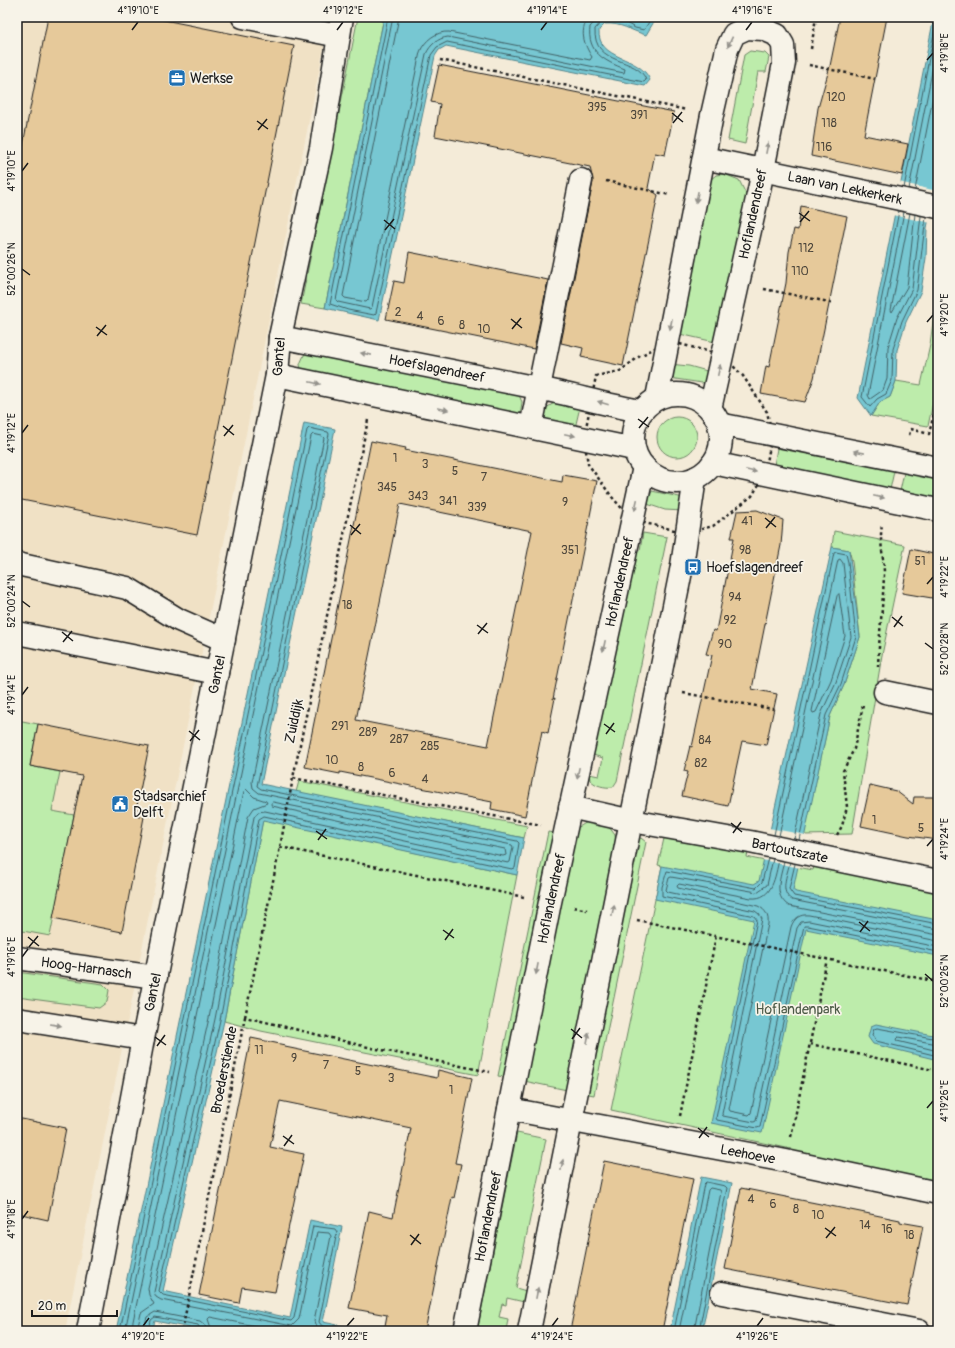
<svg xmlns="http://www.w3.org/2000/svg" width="955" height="1348" viewBox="0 0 955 1348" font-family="Pangolin,sans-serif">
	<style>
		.built { fill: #f0e1c5 }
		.green { fill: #bdecab; stroke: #6c8464 }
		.water { fill: #77c7d2; stroke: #538389 }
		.pier { fill: #f4ebd8 }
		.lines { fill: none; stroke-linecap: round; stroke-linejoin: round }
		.shore { stroke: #406065; stroke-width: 1 }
		.building { fill: #e6c99a; stroke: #1c1c1c; fill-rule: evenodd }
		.minor-casing { stroke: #1c1c1c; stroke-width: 25 }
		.path { stroke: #1c1c1c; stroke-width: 2.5; stroke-dasharray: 3 3; stroke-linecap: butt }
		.minor { stroke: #f7f3e8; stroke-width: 22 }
		.oneway { fill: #94928c }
		.ticks { fill: none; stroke: #1c1c1c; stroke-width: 1.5 }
		.labels { text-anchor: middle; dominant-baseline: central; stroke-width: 3.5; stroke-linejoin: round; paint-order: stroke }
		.number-label { font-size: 12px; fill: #4e473c }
		.poi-label { font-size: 14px; fill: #1c1c1c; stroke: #f7f3e8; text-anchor: start }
		.street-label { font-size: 14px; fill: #1c1c1c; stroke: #f7f3e8 }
		.park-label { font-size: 14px; fill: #4c5a47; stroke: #f7f3e8 }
		.neatline { fill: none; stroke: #1c1c1c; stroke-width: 1.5 }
		.ticks-label { font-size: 10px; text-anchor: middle; fill: #1c1c1c }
	</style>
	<rect width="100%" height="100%" fill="#f4ebd8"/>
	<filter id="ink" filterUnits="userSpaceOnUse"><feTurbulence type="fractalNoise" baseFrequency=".025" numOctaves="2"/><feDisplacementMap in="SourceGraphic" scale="8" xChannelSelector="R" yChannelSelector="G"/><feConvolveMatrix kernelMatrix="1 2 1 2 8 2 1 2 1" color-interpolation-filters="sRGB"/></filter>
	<g filter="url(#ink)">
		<path class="built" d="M17 17H330L65 1331H17Z"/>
		<path class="green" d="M358 17H384L325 308 301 304Z
			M750 51 765 53 769 57 766 72H758L745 144 728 140 744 55Z
			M724 174 739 180 747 196 725 307 717 325 715 342 675 333 710 180 716 175Z
			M934 313H938V379L928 426 871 416 880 402 890 397 896 381 921 385 930 345Z
			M305 353 518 393 522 402 520 417 301 371 300 364Z
			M669 364 689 366 707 371 705 382 702 383 669 378Z
			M556 402 580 407 575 428 544 421 546 408Z
			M657 437a20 20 0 1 1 40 0a20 20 0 1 1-40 0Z
			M778 443 895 467 889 494 774 465Z
			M905 468 938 475V503L899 496Z
			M652 491 684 498 683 511 665 510 647 504Z
			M834 531 905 545 882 655 852 834 804 835 830 716 844 685 860 637 852 561 849 550 832 547Z
			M643 533 667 537 617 781 613 787C605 788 596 786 590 780L589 774 599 776 603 758 593 755 633 555 640 550Z
			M17 720 38 724 30 766 60 772 52 811 74 815 50 936 17 930Z
			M299 781 527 826 524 838 296 792Z
			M263 819 517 875 478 1075 261 1031 224 1021Z
			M589 821 606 823 615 835 616 844 567 1090 524 1081 573 836 577 828Z
			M548 832 559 834 510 1078 498 1076Z
			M665 834 748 851 747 857 755 859 813 870 815 864 938 889V1182L791 1152V1149L611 1110 662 866 658 865Z
			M641 838 646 842 594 1095 583 1093 638 839Z
			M17 972 103 984 109 990 107 1002 99 1008 17 997Z
			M517 1133 546 1139 516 1288 526 1291 524 1302 507 1298 506 1305 502 1304 499 1317 508 1319 506 1331H477Z"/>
		<path class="water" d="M384 17H659L655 20 646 35C629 30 622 23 605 24L599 30C597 61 640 55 650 80L645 86 446 46 439 50 435 56 379 320 325 308Z
			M934 17H938V173L927 228 926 258 921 291 906 322 897 350 896 381 890 397 880 402 871 416 858 398Z
			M304 423 335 429 261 784 524 838 517 875 263 820 224 1021 163 1291 290 1318 310 1220 342 1227 323 1322 367 1331H206L155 1321 152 1331H116Z
			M832 547 849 550 860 637 844 685 830 716 793 890 796 892 938 920V956L806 929 762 1133 711 1123 754 920 655 899 662 866 754 884 759 881Z
			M876 1024 938 1036V1060L873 1044 868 1037 871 1026Z
			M701 1177 732 1183 702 1331H670Z"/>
		<path class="pier" d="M899 182 937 191 931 223 892 215Z
			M769 828 806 835 800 868 762 860Z"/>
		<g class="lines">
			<path class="shore" d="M388 17 330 304 348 310 374 315 376 313 431 55 437 47 447 42 644 82 646 80C638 56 593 67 595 29L603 20 619 19 635 28 644 30 652 17
				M393 17 336 300 338 302 370 309 372 307 426 54C430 45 438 38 448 37L624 73 625 69C604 61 587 52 590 27L599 17
				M399 17 343 296 345 298 366 302 368 300 420 52C424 41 436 31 449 32L590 60 592 57C584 45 578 29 590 17
				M904 188 937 17
				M909 189 938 41
				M915 190 938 72
				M899 211 862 397 870 407 877 399 886 394 892 380 893 349 902 321 917 290 926 217
				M904 212 868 395 870 399 883 390 887 379 888 347 897 318 912 289 921 216
				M910 213 891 310 892 312 907 287 915 214
				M839 594 845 636 831 680 816 712 813 713 812 711 837 596Z
				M273 802 505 849 506 855 503 856 272 806 271 804Z
				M774 835 834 553 836 552 846 554 848 562 856 637 841 684 826 715 799 840
				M779 836 838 560 840 559 843 563 851 637 836 682 821 714 794 839
				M768 858 762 882 756 888 667 871 662 887V896L754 916 757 920 716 1118 717 1120 757 1128 760 1127 804 926H808L938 952
				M773 859 767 885 757 892 671 877 669 878 666 890 668 892 755 911 759 914 762 919 722 1114 723 1116 754 1122 756 1121 797 928 801 922 809 921 938 947
				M779 860C775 876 773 900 751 898L679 884 677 886 678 888 758 906C766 910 769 916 768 924L729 1109 730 1111 749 1115 751 1113 791 927C794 918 800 914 809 915L938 941
				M784 861C781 877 772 895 789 906L938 935
				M790 862C787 875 779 892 792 900L938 929
				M795 864 789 889 794 896 938 924
				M938 1039 877 1028 874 1029 872 1035 876 1041 938 1056
				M938 1044 898 1037 896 1039 897 1041 938 1051
				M120 1331 307 430 309 428 328 432 329 434 257 786 261 789 517 841 519 843 515 868 512 869 264 816 259 819 220 1020 159 1291 163 1295 291 1321 294 1318 313 1226 335 1229 337 1232 319 1322 322 1326 347 1331
				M125 1331 311 436 313 434 322 436 324 438 252 782 253 788 259 793 512 845 513 847 510 862 508 863 265 811 258 812 254 817 215 1019 154 1292 156 1297 161 1300 292 1326 299 1319 317 1232 329 1233 331 1236 314 1321 316 1327 322 1331
				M131 1331 244 791 246 789 254 797 266 801 267 803 254 808 248 817 209 1018 148 1288 149 1295 154 1304 141 1313 137 1331
				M143 1331 147 1317 155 1312 200 1321 205 1325 206 1331
				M149 1331 151 1320 155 1317 198 1325 201 1331
				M212 1331 208 1319 210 1317 280 1331
				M674 1331 704 1184 706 1182 725 1186 727 1188 699 1331
				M679 1331 708 1190 710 1188 720 1190 721 1192 694 1331"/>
		</g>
		<path class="building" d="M48 17H149L294 46 197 535 17 499V175Z
			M840 17H887L864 135 908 144 902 175 811 156 818 108 830 66Z
			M439 65 674 112 665 155 655 153 648 188 658 195 623 366 581 357 583 348 561 343 593 182 590 167 435 136 440 104 431 102Z
			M801 206 847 216 814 378 805 402 761 394 766 366 769 367 786 283 789 252 794 229 798 230Z
			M409 252 548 280 534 349 386 319 394 281 404 283Z
			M371 441 406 448 405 450 562 482 563 475 597 481 553 699 555 698 548 733 542 731 525 816 491 809 492 802 340 772V774L305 767ZM400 504 532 531 488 746 356 720Z
			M757 510 783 520 781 545 752 689 777 694 766 745 742 741 728 806 682 796 688 772 684 771 690 746 692 747 712 655 706 654 713 630 716 631 734 538H731L737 511Z
			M911 549 938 555V599L902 593Z
			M38 724 149 746 135 815 144 817 122 932 53 918 82 776 30 766Z
			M870 785 896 791 913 804 914 797H938V840L908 836 861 826Z
			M251 1038 285 1045V1047L437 1078 438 1070 472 1078 455 1163 461 1164 454 1198 452 1197 425 1331H384L387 1315 349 1308 369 1211 393 1217 411 1128 280 1101 270 1147 304 1154 275 1292 242 1287 239 1303 199 1295Z
			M17 1118 66 1128 48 1220 17 1213Z
			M604 1161 693 1179 662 1331H570Z
			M741 1188 900 1220V1222L923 1226 907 1305 725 1269Z"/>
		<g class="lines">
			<defs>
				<g id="minor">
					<path d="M243 17 339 36"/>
					<path id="s1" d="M704 158 938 207"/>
					<path id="s2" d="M280 337C366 354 452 371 538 388 573 395 607 405 641 411"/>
					<path d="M277 375 634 449"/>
					<circle cx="677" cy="438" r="44"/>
					<path d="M657 398 712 115 727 49 734 34 747 28 763 29 777 35 783 45 784 63 759 190 710 409"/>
					<path d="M719 424 938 468"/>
					<path d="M531 427 581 180"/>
					<path d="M713 463 938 510"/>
					<path d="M17 564 127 588 179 620 224 640"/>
					<path d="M17 633 217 673"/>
					<path d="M885 692 938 703"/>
					<path id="s3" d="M570 807 632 821 750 842 938 881"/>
					<path id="s4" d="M17 958 156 977"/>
					<path d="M17 1019 143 1039"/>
					<path id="s5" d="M509 1109 786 1161 938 1193"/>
					<path d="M722 1293 919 1331"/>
					<path id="s6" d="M88 1331 143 1039 277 375 280 337 321 148 342 17"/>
					<path id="s7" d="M465 1331 550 902 644 467"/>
					<path d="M529 1331 682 566 695 478"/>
				</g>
			</defs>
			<use href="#minor" class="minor-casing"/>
			<path class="path" d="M811 49 816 17
				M440 60 687 110
				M809 65 875 79
				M606 181 670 195
				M764 289 834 303
				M668 341 722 355 743 376 767 412 772 434 765 474 752 496 713 526 687 533 632 520 612 497 588 464 584 438 596 376 620 371 640 356Z
				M368 420 293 778 541 825
				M909 435 911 429 929 434 938 398
				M878 667C879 636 883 605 884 574 884 558 879 541 882 525
				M683 693 773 709
				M837 835 842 826 847 807 843 771 854 749 863 705
				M280 847 524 897
				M574 907 587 910
				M637 920 938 982
				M245 1017 280 847 293 778
				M810 1044 938 1071
				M680 1116 716 936
				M791 1137 827 959
				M182 1331 245 1017 372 1048 490 1072"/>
			<use href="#minor" class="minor"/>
		</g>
		<defs><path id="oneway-solid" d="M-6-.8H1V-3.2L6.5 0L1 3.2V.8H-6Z"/></defs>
		<g class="oneway">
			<use href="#oneway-solid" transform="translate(730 42) rotate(115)"/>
			<use href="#oneway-solid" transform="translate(767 148) rotate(-79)"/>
			<use href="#oneway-solid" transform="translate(697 197) rotate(101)"/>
			<use href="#oneway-solid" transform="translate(671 324) rotate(101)"/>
			<use href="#oneway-solid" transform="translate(366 354) rotate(-169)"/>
			<use href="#oneway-solid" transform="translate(719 370) rotate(-77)"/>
			<use href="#oneway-solid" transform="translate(315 383) rotate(12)"/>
			<use href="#oneway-solid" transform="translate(603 403) rotate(-163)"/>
			<use href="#oneway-solid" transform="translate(443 409) rotate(12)"/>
			<use href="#oneway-solid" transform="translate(570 435) rotate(12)"/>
			<use href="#oneway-solid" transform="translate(859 452) rotate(-169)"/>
			<use href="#oneway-solid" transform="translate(751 471) rotate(12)"/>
			<use href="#oneway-solid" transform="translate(879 497) rotate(12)"/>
			<use href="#oneway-solid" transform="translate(636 505) rotate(103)"/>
			<use href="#oneway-solid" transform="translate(604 646) rotate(102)"/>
			<use href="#oneway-solid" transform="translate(578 773) rotate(102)"/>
			<use href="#oneway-solid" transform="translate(613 910) rotate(-78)"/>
			<use href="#oneway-solid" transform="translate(537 969) rotate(101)"/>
			<use href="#oneway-solid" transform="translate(56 1025) rotate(9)"/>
			<use href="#oneway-solid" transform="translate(588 1038) rotate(-79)"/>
			<use href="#oneway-solid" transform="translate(562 1165) rotate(-79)"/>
			<use href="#oneway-solid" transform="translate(537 1293) rotate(-79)"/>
		</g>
	</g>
	<path class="ticks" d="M132 30 138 22M337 30 343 22M541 30 547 22M746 30 752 22M927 60 933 53M672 113 683 122M257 121 268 129M673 123 682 112M258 130 267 119M22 171 28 163M799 213 810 221M384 220 395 229M800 222 809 211M385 230 394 219M22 269 30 275M511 319 522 328M927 322 933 315M96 327 107 335M512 329 521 318M97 336 106 325M638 419 649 427M223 426 234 435M639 428 648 417M22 433 28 425M224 436 233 425M765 518 776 527M350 525 361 534M766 528 775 517M351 535 360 524M927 584 933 577M22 601 30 607M892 617 903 626M477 625 488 633M894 627 902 616M62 632 73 641M478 634 487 623M63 642 72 631M925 643 933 649M22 695 28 687M604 724 615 732M189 731 200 740M606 734 614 723M190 741 199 730M731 823 742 832M316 831 327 839M733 833 741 822M318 840 326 829M927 846 933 839M859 922 870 931M443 930 454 938M860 932 868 921M28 937 39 946M445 940 453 929M29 947 38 936M22 957 28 949M925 974 933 981M571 1029 582 1038M155 1037 166 1045M572 1039 580 1028M157 1046 165 1035M927 1108 933 1101M698 1128 709 1137M283 1136 294 1144M699 1138 707 1127M284 1146 292 1135M22 1219 28 1211M825 1228 836 1236M410 1235 421 1244M826 1238 835 1227M411 1245 419 1234M143 1326 149 1318M347 1326 354 1318M552 1326 558 1318M757 1326 763 1318"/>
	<defs>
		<symbol id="office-square" viewBox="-11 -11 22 22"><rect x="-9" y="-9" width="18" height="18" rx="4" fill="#1f6fb2" stroke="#f7f3e8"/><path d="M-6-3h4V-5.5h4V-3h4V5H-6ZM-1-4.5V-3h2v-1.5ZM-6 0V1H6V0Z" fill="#fff"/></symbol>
		<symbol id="bus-square" viewBox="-11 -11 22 22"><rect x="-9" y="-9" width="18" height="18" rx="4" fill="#1f6fb2" stroke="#f7f3e8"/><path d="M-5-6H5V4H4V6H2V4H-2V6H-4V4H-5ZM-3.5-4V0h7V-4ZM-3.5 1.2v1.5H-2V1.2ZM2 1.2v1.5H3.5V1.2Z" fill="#fff"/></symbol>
		<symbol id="civic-square" viewBox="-11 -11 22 22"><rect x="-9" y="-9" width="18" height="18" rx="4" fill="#1f6fb2" stroke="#f7f3e8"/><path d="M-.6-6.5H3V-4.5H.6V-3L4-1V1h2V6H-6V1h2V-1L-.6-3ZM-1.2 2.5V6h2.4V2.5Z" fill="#fff"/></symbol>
	</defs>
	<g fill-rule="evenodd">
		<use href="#office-square" x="167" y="68" width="20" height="20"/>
		<use href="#bus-square" x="683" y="557" width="20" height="20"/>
		<use href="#civic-square" x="110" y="794" width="20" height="20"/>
	</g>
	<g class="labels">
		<g class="number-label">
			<text x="836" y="97">120</text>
			<text x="597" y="107">395</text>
			<text x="639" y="115">391</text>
			<text x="829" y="123">118</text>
			<text x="824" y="147">116</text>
			<text x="806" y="248">112</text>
			<text x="800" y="271">110</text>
			<text x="398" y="312">2</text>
			<text x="420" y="316">4</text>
			<text x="441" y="321">6</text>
			<text x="462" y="325">8</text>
			<text x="484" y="329">10</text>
			<text x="395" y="458">1</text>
			<text x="425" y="464">3</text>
			<text x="455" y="471">5</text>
			<text x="484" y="477">7</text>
			<text x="387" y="487">345</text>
			<text x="418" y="496">343</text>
			<text x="448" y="501">341</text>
			<text x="565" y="502">9</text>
			<text x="477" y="507">339</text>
			<text x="747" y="521">41</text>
			<text x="570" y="550">351</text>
			<text x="745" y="550">98</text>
			<text x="920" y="561">51</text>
			<text x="735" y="597">94</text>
			<text x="347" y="605">18</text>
			<text x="730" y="620">92</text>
			<text x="725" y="644">90</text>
			<text x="340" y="726">291</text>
			<text x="368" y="732">289</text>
			<text x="399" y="739">287</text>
			<text x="705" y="740">84</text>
			<text x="430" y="746">285</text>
			<text x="332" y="760">10</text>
			<text x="701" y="763">82</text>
			<text x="361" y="767">8</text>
			<text x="392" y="773">6</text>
			<text x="425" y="779">4</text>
			<text x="874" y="820">1</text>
			<text x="921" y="828">5</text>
			<text x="259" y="1050">11</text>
			<text x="294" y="1058">9</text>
			<text x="326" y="1065">7</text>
			<text x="358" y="1071">5</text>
			<text x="391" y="1078">3</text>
			<text x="451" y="1090">1</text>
			<text x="751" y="1199">4</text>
			<text x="773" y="1204">6</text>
			<text x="796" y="1209">8</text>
			<text x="818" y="1215">10</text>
			<text x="865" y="1225">14</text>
			<text x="887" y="1229">16</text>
			<text x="909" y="1235">18</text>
		</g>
		<g class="poi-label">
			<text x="190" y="78">Werkse</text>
			<text x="706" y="567">Hoefslagendreef</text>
			<text x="133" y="796">Stadsarchief<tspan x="133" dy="16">Delft</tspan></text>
		</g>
		<g class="street-label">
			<text stroke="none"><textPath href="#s1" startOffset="144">Laan van Lekkerkerk</textPath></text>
			<text transform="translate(753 214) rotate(-78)">Hoflandendreef</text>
			<text stroke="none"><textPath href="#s6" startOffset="993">Gantel</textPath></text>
			<text stroke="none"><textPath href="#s2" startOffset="160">Hoefslagendreef</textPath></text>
			<text stroke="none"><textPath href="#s7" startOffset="765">Hoflandendreef</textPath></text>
			<text stroke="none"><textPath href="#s6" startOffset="669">Gantel</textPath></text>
			<text transform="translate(294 721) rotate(-78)">Zuiddijk</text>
			<text stroke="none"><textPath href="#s3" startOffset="224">Bartoutszate</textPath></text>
			<text stroke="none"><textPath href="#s7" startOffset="441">Hoflandendreef</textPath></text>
			<text stroke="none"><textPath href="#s4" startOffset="70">Hoog-Harnasch</textPath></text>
			<text stroke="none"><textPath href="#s6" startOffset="345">Gantel</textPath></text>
			<text transform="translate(224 1070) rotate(-79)">Broederstiende</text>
			<text stroke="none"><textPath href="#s5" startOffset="243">Leehoeve</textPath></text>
			<text stroke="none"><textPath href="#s7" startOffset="117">Hoflandendreef</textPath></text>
		</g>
		<g class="park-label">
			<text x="798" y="1009">Hoflandenpark</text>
		</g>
	</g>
	<rect width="955" height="1348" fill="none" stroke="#f7f3e8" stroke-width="44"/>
	<path d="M32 1310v6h85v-6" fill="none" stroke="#1c1c1c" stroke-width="2"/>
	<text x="38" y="1310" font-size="12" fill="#1c1c1c" stroke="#f7f3e8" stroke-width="3" paint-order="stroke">20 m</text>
	<rect x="22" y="22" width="911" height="1304" class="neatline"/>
	<g class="ticks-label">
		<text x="138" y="14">4°19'10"E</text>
		<text x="343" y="14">4°19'12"E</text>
		<text x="547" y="14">4°19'14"E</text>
		<text x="752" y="14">4°19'16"E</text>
		<text transform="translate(944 53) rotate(-90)" y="4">4°19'18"E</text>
		<text transform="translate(11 171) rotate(-90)" y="4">4°19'10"E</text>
		<text transform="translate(11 269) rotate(-90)" y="4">52°00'26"N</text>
		<text transform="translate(944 315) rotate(-90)" y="4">4°19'20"E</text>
		<text transform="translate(11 433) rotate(-90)" y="4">4°19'12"E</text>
		<text transform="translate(944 577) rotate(-90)" y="4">4°19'22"E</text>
		<text transform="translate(11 601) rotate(-90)" y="4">52°00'24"N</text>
		<text transform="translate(944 649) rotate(-90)" y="4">52°00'28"N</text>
		<text transform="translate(11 695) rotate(-90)" y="4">4°19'14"E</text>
		<text transform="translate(944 839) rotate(-90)" y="4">4°19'24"E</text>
		<text transform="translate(11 957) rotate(-90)" y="4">4°19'16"E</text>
		<text transform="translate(944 981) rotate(-90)" y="4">52°00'26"N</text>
		<text transform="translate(944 1101) rotate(-90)" y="4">4°19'26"E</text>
		<text transform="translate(11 1219) rotate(-90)" y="4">4°19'18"E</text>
		<text x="143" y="1340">4°19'20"E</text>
		<text x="347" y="1340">4°19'22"E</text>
		<text x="552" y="1340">4°19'24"E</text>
		<text x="757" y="1340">4°19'26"E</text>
	</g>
</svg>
